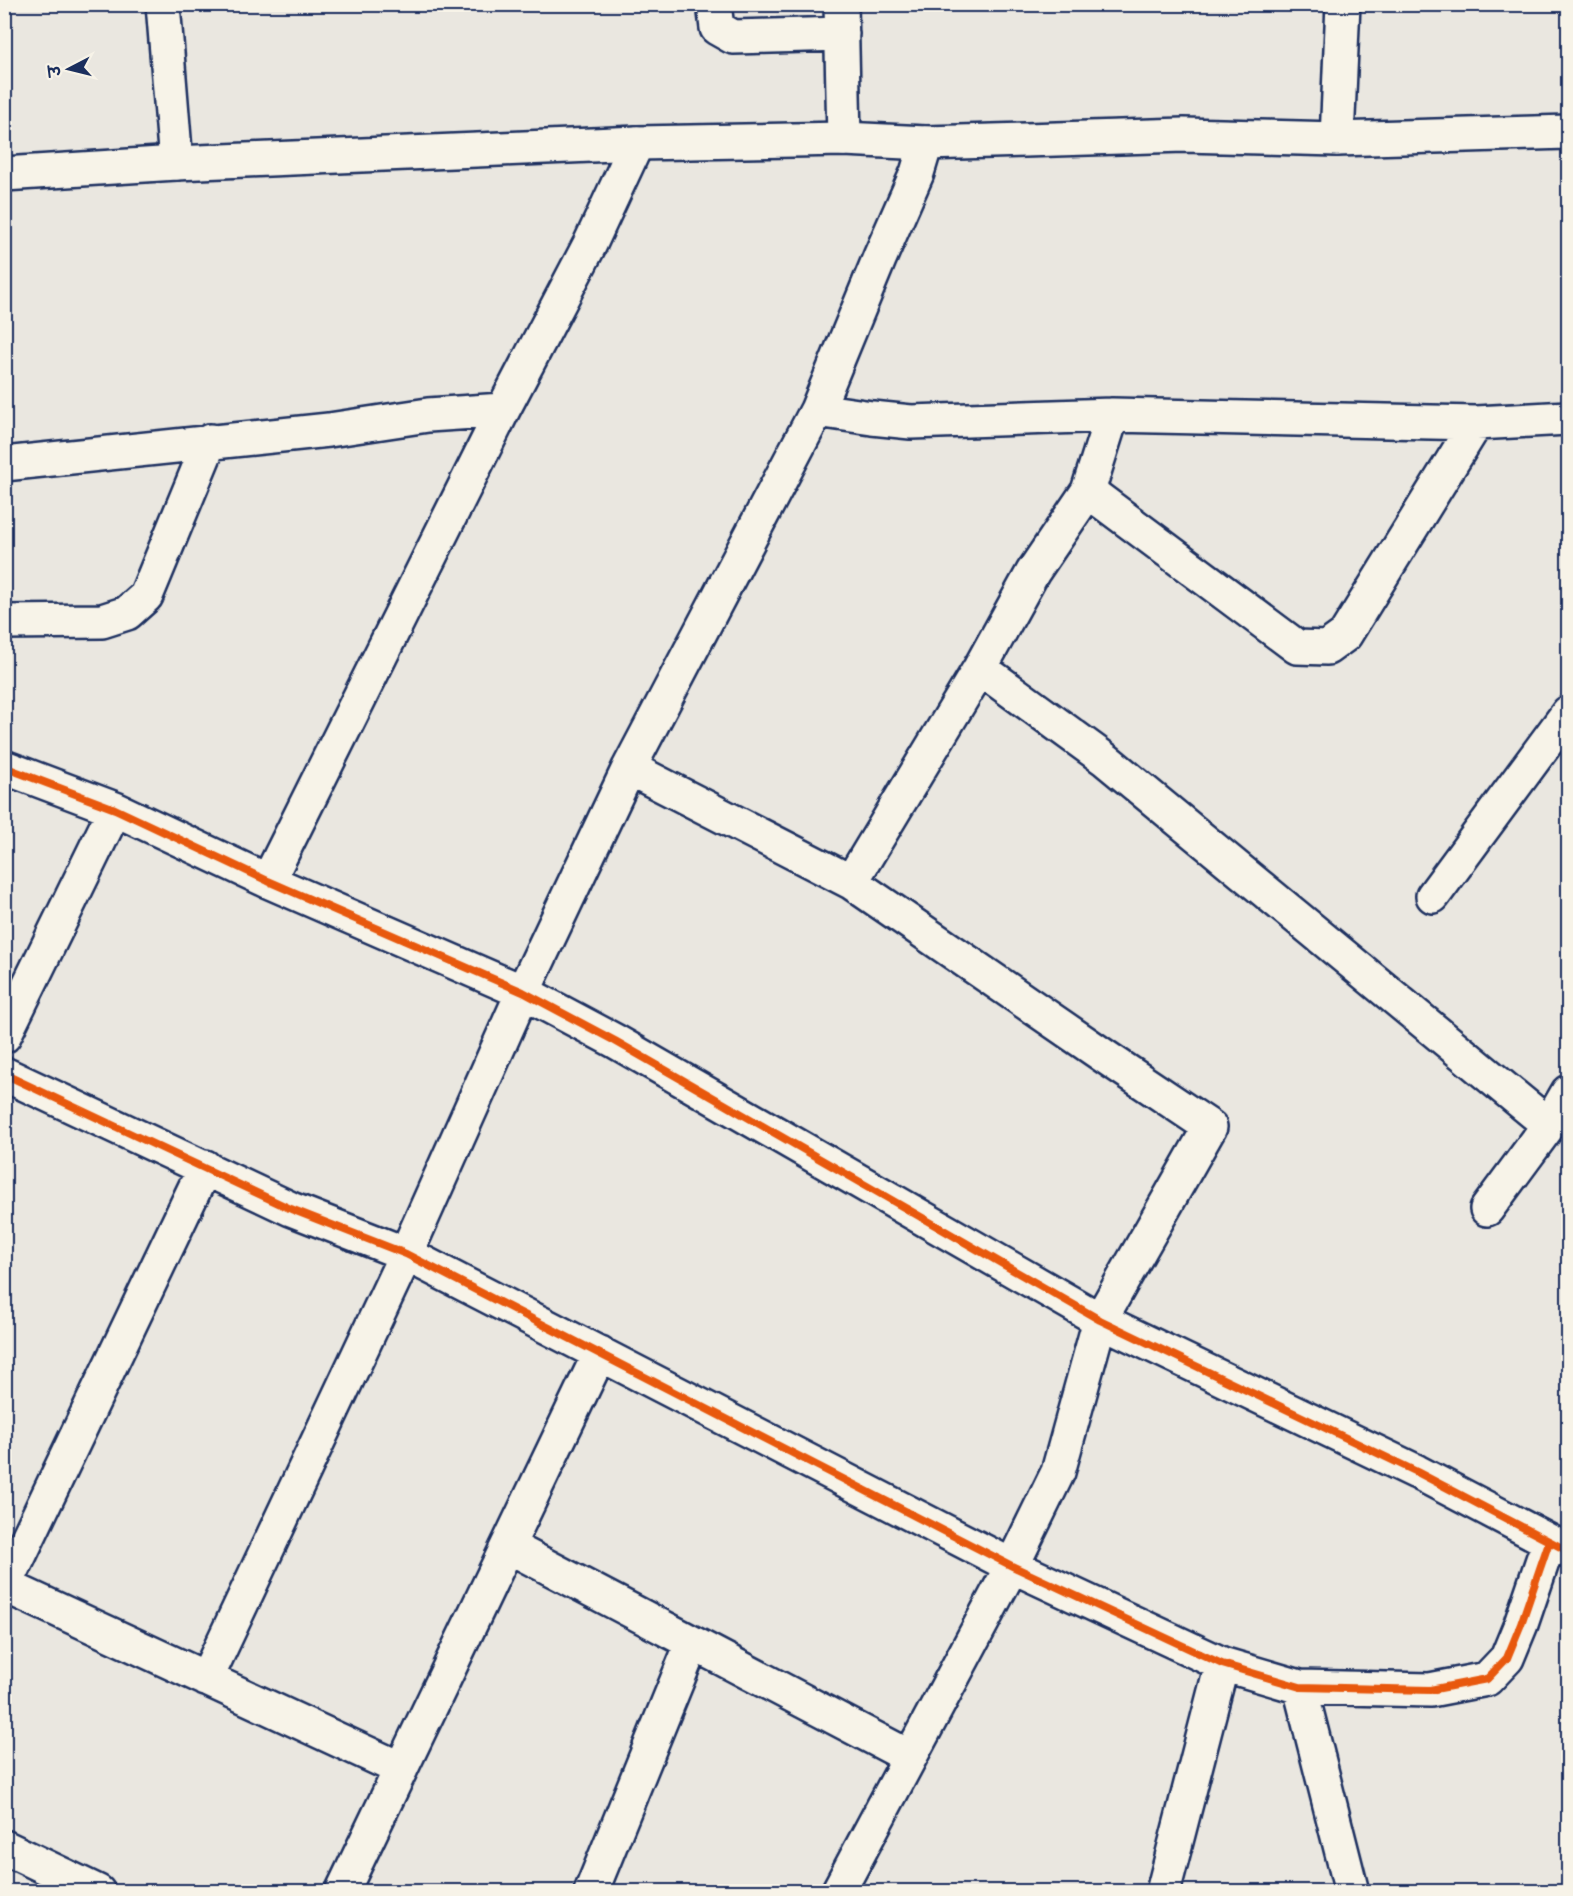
<svg xmlns="http://www.w3.org/2000/svg" width="1573" height="1896" viewBox="0 0 1573 1896" font-family="'Shantell Sans','Playpen Sans Deva',sans-serif">
	<style>
		.lines { fill: none; stroke-linecap: round; stroke-linejoin: round }
		.street-casing { stroke: #1b2f5e; stroke-width: 38 }
		.secondary-casing { stroke: #1b2f5e; stroke-width: 38 }
		.street { stroke: #f7f3e8; stroke-width: 33 }
		.secondary { stroke: #f7f3e8; stroke-width: 33 }
		.cycleway-casing { stroke: #f7f3e8; stroke-width: 11 }
		.cycleway { stroke: #e8590c; stroke-width: 8 }
	</style>
	<rect width="100%" height="100%" fill="#eae7e0"/>
	<filter id="ink" filterUnits="userSpaceOnUse"><feTurbulence type="fractalNoise" baseFrequency=".0167" numOctaves="2"/><feDisplacementMap in="SourceGraphic" scale="12" xChannelSelector="R" yChannelSelector="G"/><feConvolveMatrix kernelMatrix="1 2 1 2 8 2 1 2 1" color-interpolation-filters="sRGB"/></filter>
	<g filter="url(#ink)">
		<g class="lines">
			<defs>
				<path id="street" d="M163 4 176 163
					M714 4 717 28 733 37 842 34
					M841 4 844 139
					M1337 139 1343 4
					M817 410 872 418 911 422 1112 415 1476 423 1568 418
					M4 464 329 430 428 415 503 410
					M1088 491 1297 647 1327 648 1345 635 1476 423
					M4 622 102 621 127 613 146 596 210 441
					M980 668 1106 760 1549 1125
					M4 767 115 809 268 881 523 992 615 1041 1100 1320 1417 1472 1568 1551
					M629 768 851 882 1107 1058 1210 1127 1100 1320 1058 1472 1012 1566 838 1892
					M268 881 503 410 590 244 637 143
					M851 882 980 668 1033 572 1088 491 1112 415
					M1433 896 1568 713
					M4 1036 115 809
					M4 1074 291 1209 406 1254 1012 1566 1222 1664 1300 1687 1430 1690 1487 1679 1507 1658 1521 1624 1549 1542
					M1487 1209 1549 1125 1568 1092
					M508 1546 910 1757
					M4 1585 401 1769
					M5 1586 205 1167
					M206 1679 406 1254 523 992 629 768 817 410 880 257 917 173 926 143
					M1300 1687 1352 1892
					M4 1847 98 1892
					M342 1892 600 1353
					M591 1892 692 1644
					M1163 1892 1222 1664"/>
				<path id="secondary" d="M4 174 176 163 637 143 844 139 926 143 1184 135 1337 139 1568 132"/>
			</defs>
			<use href="#street" class="street-casing"/>
			<use href="#secondary" class="secondary-casing"/>
			<use href="#street" class="street"/>
			<use href="#secondary" class="secondary"/>
			<defs>
				<path id="cycleway" d="M4 767 115 809 268 881 523 992 615 1041 1100 1320 1417 1472 1568 1551
					M4 1074 291 1209 406 1254 1012 1566 1222 1664 1300 1687 1430 1690 1487 1679 1507 1658 1521 1624 1549 1542"/>
			</defs>
			<use href="#cycleway" class="cycleway-casing"/>
			<use href="#cycleway" class="cycleway"/>
		</g>
	</g>
	<rect width="1573" height="1896" fill="none" stroke="#f7f3e8" stroke-width="24"/>
	<rect x="12" y="12" width="1549" height="1872" fill="none" stroke="#1b2f5e" stroke-width="2" filter="url(#ink)"/>
	<g transform="translate(69 69) rotate(263)" stroke="#f7f3e8" stroke-width="4.5" paint-order="stroke">
	<path d="M0-4.5L10 22L0 15L-10 22Z" fill="#1b2f5e"/>
	<text y="-9" font-size="16" font-weight="bold" text-anchor="middle" fill="#1b2f5e">उ</text>
	</g>
</svg>
